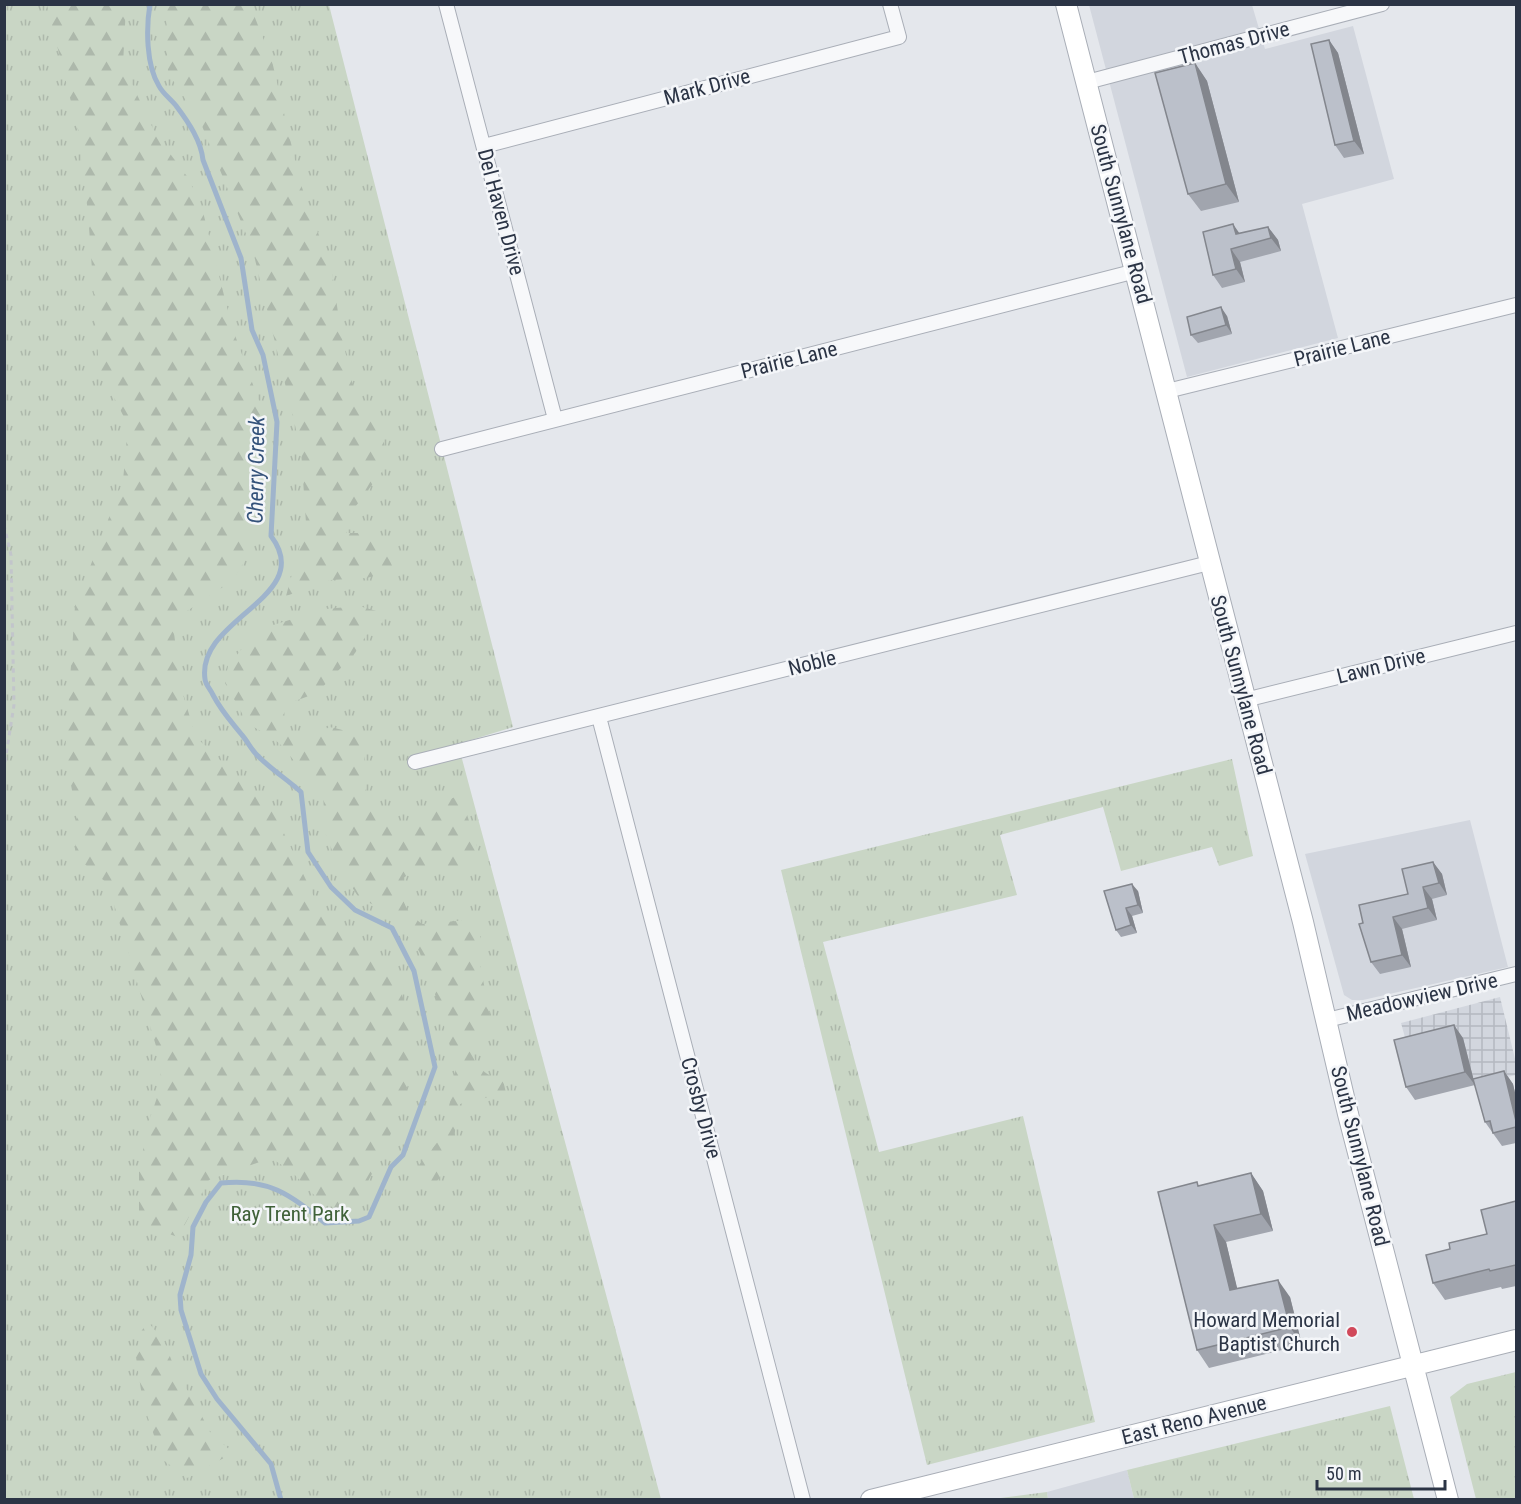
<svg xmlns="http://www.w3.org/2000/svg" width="1521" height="1504" viewBox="0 0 1521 1504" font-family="'Roboto Condensed',sans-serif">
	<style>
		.built { fill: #d2d6de }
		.industrial { fill: url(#industrial-grid) }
		.grass { fill: url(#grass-tufts) }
		.forest { fill: url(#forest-firs) }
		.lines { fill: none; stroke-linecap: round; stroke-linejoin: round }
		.stream { stroke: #9fb4cc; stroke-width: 5 }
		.street-casing { stroke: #a9aeb7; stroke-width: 16 }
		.secondary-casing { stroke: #a9aeb7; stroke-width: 22 }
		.path { stroke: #c2c5cb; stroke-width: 3; stroke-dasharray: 4.5 4.5; stroke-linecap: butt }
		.street { stroke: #f7f8fa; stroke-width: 14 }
		.secondary { stroke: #fff; stroke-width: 20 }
		.wall { fill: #a1a5ae }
		.shaded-wall { fill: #83868d }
		.building { fill: #bbc0ca; stroke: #83868d; stroke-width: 1.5 }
		.poi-dot { fill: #d1495b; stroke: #f4f6f9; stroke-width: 2 }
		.labels { text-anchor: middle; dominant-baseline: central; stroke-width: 5; stroke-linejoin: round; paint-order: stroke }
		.street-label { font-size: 21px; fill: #2b3445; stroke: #f4f6f9 }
		.park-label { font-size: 21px; fill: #3f6138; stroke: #f4f6f9 }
		.poi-label { font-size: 21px; fill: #2b3445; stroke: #f4f6f9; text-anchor: end }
		.water-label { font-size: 22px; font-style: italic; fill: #34527a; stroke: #f4f6f9 }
	</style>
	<defs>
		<pattern id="industrial-grid" width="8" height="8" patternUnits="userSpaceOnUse" patternTransform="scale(1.5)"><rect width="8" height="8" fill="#d2d6de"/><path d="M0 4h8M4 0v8" fill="none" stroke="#b4b8c0"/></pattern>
		<pattern id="grass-tufts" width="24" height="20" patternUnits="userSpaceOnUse" patternTransform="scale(1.5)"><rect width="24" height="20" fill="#c9d6c5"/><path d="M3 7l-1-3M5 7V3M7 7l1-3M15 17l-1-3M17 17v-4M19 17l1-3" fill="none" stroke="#adb8ab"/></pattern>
		<pattern id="forest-firs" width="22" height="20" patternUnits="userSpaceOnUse" patternTransform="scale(1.5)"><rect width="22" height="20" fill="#c9d6c5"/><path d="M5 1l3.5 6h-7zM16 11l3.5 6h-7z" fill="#adb8ab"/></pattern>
	</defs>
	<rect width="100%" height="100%" fill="#e4e7ec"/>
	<path class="built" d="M1089 5H1252L1265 49 1353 26 1394 179 1302 204 1338 338 1187 377Z
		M1470 820 1508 967 1363 1000H1352L1344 995 1305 854Z
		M1127 1470 1134 1499H1048L1047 1492Z"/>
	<path class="industrial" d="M1500 997 1516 1063V1075L1475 1085 1463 1039 1409 1052 1401 1023Z"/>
	<path class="grass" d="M5 5H329L513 727 458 744 661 1499 5 1500Z
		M1232 759 1253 856 1219 866 1212 847 1121 871 1103 807 1000 835 1017 895 823 942 879 1152 1023 1116 1095 1422 927 1465 781 870Z
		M1516 1372V1499H1476L1450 1397 1467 1384Z
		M1390 1406 1414 1499H1134L1127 1470Z
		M1047 1492 1048 1499H993Z"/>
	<path class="forest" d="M47 5H126L123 65 156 135 189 179 204 216 232 327 260 404 263 451 249 525 248 556 232 581 184 613 174 633 181 688 196 737 274 812 322 914 343 933 375 948 395 976 410 1017 415 1065 385 1150 356 1203 337 1210 316 1197 291 1171 271 1158 209 1180 178 1237 139 1224V1169L150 1118 162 1083 156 1046 108 884 75 856 77 816 65 754 75 606 123 481 128 425 99 368 88 213 78 130Z
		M166 5H250L272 61 300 182 332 272 341 333 355 395 380 422 388 464 346 519V533H379L389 553 393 570 367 578 331 580 286 596 306 523 301 450 253 251 200 121 168 73Z
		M359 606 380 612 383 621 379 627 370 629 355 653 317 693 284 705 285 727 293 738H314L329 727C385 735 353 775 373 811 377 819 391 826 398 831 430 827 433 802 461 795L481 860 474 867 414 871 403 878C402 902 403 909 422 924L468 920 480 929V964L492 1026 483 1040 470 1044C475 1065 482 1075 503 1080L506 1093 460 1104C453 1133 454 1177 424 1191L418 1180 419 1165 440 1139 450 1102 456 1067 430 977 419 951 389 912 359 898 338 865 326 835 323 796 282 746 272 737 248 724 225 683 228 666 257 630 325 609Z
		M148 1322 164 1341 178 1377 192 1397 210 1432 233 1453 187 1478 162 1459 143 1403 136 1357 140 1333Z"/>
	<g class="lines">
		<path class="stream" d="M150 4C146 28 146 65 159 86 163 94 172 100 177 107 189 123 201 141 203 160L241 258 252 330 263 355 277 422 271 536C317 597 196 618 205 679 205 684 211 690 213 695 222 712 230 720 242 735 248 742 252 751 259 757 272 770 288 780 301 792L308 852 331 887 355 910 392 928 414 971 435 1067 403 1155 391 1167 369 1217 359 1221 325 1223C289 1194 269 1178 221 1183L206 1202 193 1227 191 1255 180 1295 181 1310 201 1374 217 1399 271 1464 281 1500"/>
		<defs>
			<path id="street" d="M446 4 555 419
				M1087 82 1382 4
				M484 146 899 37 890 4
				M1167 391 1516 305
				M442 449 1136 271
				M1245 700 1516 633
				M599 717 803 1500
				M415 762 1209 563
				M1327 1020 1516 974"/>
			<path id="secondary" d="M1066 4 1303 922 1348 1114 1448 1500
				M871 1500 1516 1340"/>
		</defs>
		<use href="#street" class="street-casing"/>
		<use href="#secondary" class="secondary-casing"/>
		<path class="path" d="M4 525 11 555 14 705 4 768"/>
		<use href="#street" class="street"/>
		<use href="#secondary" class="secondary"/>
	</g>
	<path class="wall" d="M1329 40 1338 53 1364 154 1344 158 1335 145Z
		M1195 63 1207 81 1239 202 1201 211 1188 194Z
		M1268 227 1278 240 1281 251 1240 262 1245 282 1222 288 1213 275 1240 233Z
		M1227 316 1232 334 1198 343 1191 335Z
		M1433 862 1442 874 1447 895 1432 899 1437 920 1402 929 1411 967 1380 974 1371 962 1363 923 1408 894Z
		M1104 891H1138L1143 913 1132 916 1137 933 1121 937 1116 930Z
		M1463 1038 1475 1085 1415 1100 1406 1087Z
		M1504 1071 1513 1084 1516 1097V1143L1502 1146 1485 1122Z
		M1251 1173 1263 1191 1273 1231 1226 1242 1237 1289 1290 1297 1302 1345 1209 1368 1197 1350 1200 1186Z
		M1516 1201V1286L1502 1289 1501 1287 1445 1300 1433 1283 1450 1249 1487 1234Z"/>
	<path class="shaded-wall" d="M1329 40 1338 53 1364 154 1354 141Z
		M1195 63 1207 81 1239 202 1226 184Z
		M1233 224 1242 237 1236 234Z
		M1268 227 1278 240 1281 251 1271 238Z
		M1231 249 1240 262 1245 282 1236 269Z
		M1221 307 1227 316 1232 334 1226 325Z
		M1433 862 1442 874 1447 895 1439 883Z
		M1132 884 1138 891 1143 913 1138 905Z
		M1423 887 1432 899 1437 920 1428 908Z
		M1126 908 1132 916 1137 933 1131 925Z
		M1393 917 1402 929 1411 967 1402 955Z
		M1454 1025 1463 1038 1475 1085 1465 1072Z
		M1504 1071 1513 1084 1516 1097V1121Z
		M1251 1173 1263 1191 1273 1231 1261 1214Z
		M1214 1225 1226 1242 1242 1308 1230 1290Z
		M1278 1280 1290 1297 1302 1345 1290 1327Z"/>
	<path class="building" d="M1329 40 1354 141 1335 145 1311 44Z
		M1195 63 1226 184 1188 194 1155 73Z
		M1233 224 1236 234 1268 227 1271 238 1231 249 1236 269 1213 275 1203 232Z
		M1221 307 1226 325 1191 335 1187 317Z
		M1433 862 1439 883 1423 887 1428 908 1393 917 1402 955 1371 962 1359 924 1363 923 1359 905 1408 894 1402 869Z
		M1132 884 1138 905 1126 908 1131 925 1116 930 1104 891Z
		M1454 1025 1465 1072 1406 1087 1394 1040Z
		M1504 1071 1516 1121V1127L1493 1133 1490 1121 1485 1122 1473 1079Z
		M1251 1173 1261 1214 1214 1225 1230 1290 1278 1280 1290 1327 1197 1350 1158 1192 1197 1182 1198 1186Z
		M1516 1201V1265L1490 1271 1489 1269 1433 1283 1426 1255 1450 1249 1449 1243 1487 1234 1481 1210Z"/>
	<circle class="poi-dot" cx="1352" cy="1332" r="6"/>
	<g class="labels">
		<g class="street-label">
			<text transform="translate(1234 43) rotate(-15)">Thomas Drive</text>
			<text transform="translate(707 87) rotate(-15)">Mark Drive</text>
			<text transform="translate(501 212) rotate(75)">Del Haven Drive</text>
			<text transform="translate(1121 214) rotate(75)">South Sunnylane Road</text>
			<text transform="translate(1342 348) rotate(-14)">Prairie Lane</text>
			<text transform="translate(789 360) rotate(-14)">Prairie Lane</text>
			<text transform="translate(812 663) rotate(-14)">Noble</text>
			<text transform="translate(1381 666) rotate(-14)">Lawn Drive</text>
			<text transform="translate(1241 685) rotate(75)">South Sunnylane Road</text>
			<text transform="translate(1422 997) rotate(-13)">Meadowview Drive</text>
			<text transform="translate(701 1108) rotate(75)">Crosby Drive</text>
			<text transform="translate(1360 1156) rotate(76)">South Sunnylane Road</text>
			<text transform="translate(1194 1420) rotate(-14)">East Reno Avenue</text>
		</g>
		<g class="park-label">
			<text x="290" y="1214">Ray Trent Park</text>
		</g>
		<g class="poi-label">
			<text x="1340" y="1320">Howard Memorial<tspan x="1340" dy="24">Baptist Church</tspan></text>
		</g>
		<g class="water-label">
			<text transform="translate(256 470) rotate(-89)">Cherry Creek</text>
		</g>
	</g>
	<rect width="1521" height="1504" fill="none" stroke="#2b3445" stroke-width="12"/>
	<path d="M1317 1480v9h128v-9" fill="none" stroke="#2b3445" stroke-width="3"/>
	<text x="1326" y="1480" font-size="18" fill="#2b3445" stroke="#f4f6f9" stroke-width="4.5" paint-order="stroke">50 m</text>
</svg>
